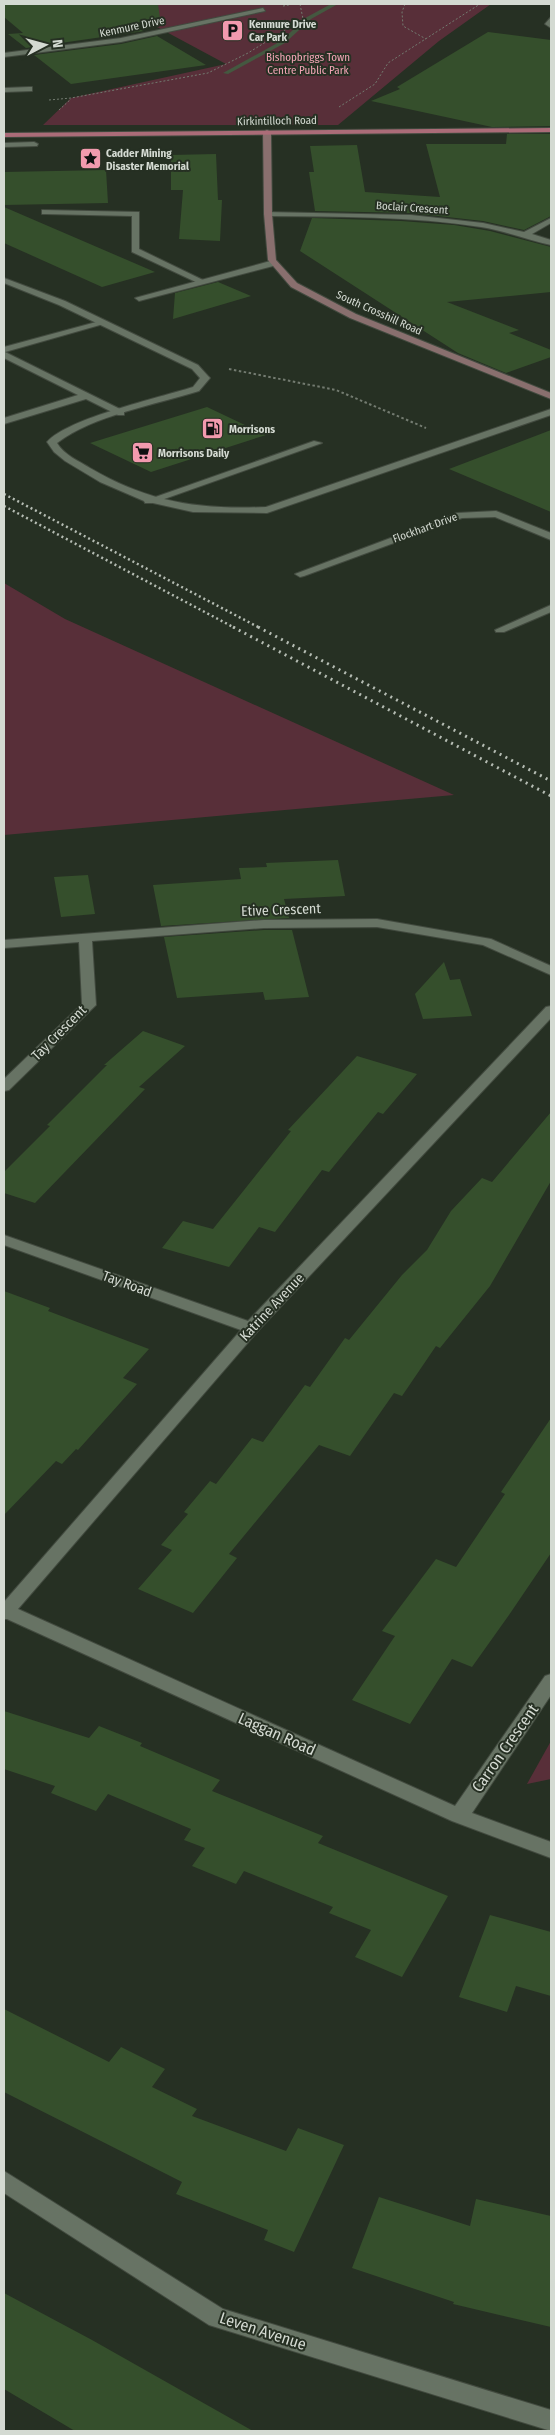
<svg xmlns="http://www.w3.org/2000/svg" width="555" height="2435" viewBox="0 0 555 2435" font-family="'Fira Sans Condensed',sans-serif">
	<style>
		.green { fill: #582f39 }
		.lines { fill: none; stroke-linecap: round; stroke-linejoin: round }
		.stream { fill: #445840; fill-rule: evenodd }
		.building { fill: #354f2c }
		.lane-casing { stroke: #424a3f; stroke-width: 2 }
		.street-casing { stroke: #424a3f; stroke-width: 2 }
		.secondary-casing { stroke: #424a3f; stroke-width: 2 }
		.primary-casing { stroke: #424a3f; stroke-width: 2 }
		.path-far1 { stroke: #737b70; stroke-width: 1; stroke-dasharray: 2 2; stroke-linecap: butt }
		.path { stroke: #737b70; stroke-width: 2; stroke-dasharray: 2.5 2.5; stroke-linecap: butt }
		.lane { fill: #677364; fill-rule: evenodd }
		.street { fill: #677364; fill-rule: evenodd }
		.secondary { fill: #896f6e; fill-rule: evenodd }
		.primary { fill: #ab6c78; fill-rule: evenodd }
		.rail-far1 { stroke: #b5bcb3; stroke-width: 2.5; stroke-dasharray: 2 3; stroke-linecap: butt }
		.rail { stroke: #b5bcb3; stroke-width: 3; stroke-dasharray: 2 4.5; stroke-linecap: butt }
		.labels { text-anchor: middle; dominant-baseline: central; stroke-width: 4; stroke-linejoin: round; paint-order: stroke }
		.far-poi-label { font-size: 11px; font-weight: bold; fill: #d4dad2; stroke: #263023; text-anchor: start }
		.far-street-label { font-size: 11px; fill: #d4dad2; stroke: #263023 }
		.far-park-label { font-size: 11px; fill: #f3a5b6; stroke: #263023 }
		.street-label { font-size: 14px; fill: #d4dad2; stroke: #263023 }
		.near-street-label { font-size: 16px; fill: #d4dad2; stroke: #263023 }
	</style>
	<rect width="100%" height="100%" fill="#263023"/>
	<path class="green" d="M98 4H491L439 41 338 125H43L71 98 226 64 159 28Z
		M4 583 65 619 454 795 4 835Z
		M551 1741V1779L527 1784Z"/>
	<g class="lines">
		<path class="stream" d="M331 4H338L311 19 285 43 228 74 223 73 281 41 307 17Z"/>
	</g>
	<path class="building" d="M4 4H158L160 18 127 25 144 31 26 48 8 34 23 33 4 17Z
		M488 32 551 40V126L492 127 371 101 400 89 397 87Z
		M157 36 206 65 71 84 34 55 121 44Z
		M507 134H551V216L524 230 483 221 411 213 315 211 309 172H314L310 146 357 145 365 192 440 197 426 144H506Z
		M216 154 218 200H222L220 241 179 239 183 190H171V155Z
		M106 170 108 203 4 205V172Z
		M4 207 155 272 102 287 4 243Z
		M312 218 401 221 454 225 490 231 551 247V292L447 302 519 330 509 333 551 350V357L506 373 458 353 300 251Z
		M218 282 251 296 173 319 175 293Z
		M207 407 266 435 151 472 90 443Z
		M551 430V512L449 469Z
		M338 860 345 896 284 899 289 918 161 926 153 885 241 879 239 868 267 867 266 863Z
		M88 875 95 914 61 917 54 877Z
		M264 930H292L309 997 265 1000 263 992 177 998 164 937Z
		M444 962 450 980 460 979 472 1016 423 1019 415 994Z
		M143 1031 185 1046 139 1087 145 1089 35 1203 4 1193V1172L50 1126 47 1125 107 1065H104Z
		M357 1056 417 1074 383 1114 378 1112 329 1172 322 1170 275 1232 259 1227 229 1267 162 1248 183 1221 213 1229 291 1131 288 1130Z
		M551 1112V1181L490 1286 440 1348 436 1346 402 1396 394 1393 350 1456 319 1445 229 1554 237 1558 193 1613 138 1589 172 1550 161 1545 188 1514 184 1512 210 1481 216 1484 252 1438 263 1442 305 1385 310 1387 345 1338 349 1340 402 1275 427 1250 451 1211 482 1178 492 1182Z
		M4 1291 50 1308 48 1311 149 1349 123 1378 137 1384 78 1450 76 1449 62 1464 56 1461 4 1515Z
		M551 1418V1553L509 1615 472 1667 452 1659 410 1724 352 1700 395 1636 382 1631 436 1559 456 1567 505 1494 501 1492Z
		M4 1711 89 1738 99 1726 142 1743 140 1746 220 1780 212 1791 323 1836 318 1843 448 1896 402 1977 355 1957 371 1930 329 1913 333 1907 244 1871 236 1884 192 1866 205 1848 184 1840 191 1829 108 1794 96 1811 51 1793 55 1786 4 1769Z
		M490 1915 551 1932V1996L516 1986 507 2012 459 1997Z
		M4 2009 109 2062 121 2047 165 2069 152 2087 197 2109 192 2116 286 2151 298 2128 344 2145 294 2252 264 2240 268 2230 176 2194 182 2182 4 2092Z
		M379 2197 470 2226 476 2199 551 2216V2327L453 2304 454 2302 352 2268Z
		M4 2293 92 2340 253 2431H75L4 2389Z"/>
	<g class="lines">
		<defs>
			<path id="lane" d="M29 87H32V91L4 92V88Z
				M34 142 38 144 37 146 4 147V143Z
				M42 210 139 212V249L205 281 198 283 132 252V216L45 214H42Z
				M100 321 107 323 5 352 124 411V415H118L86 399 4 424V418L78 395 4 358V347Z
				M314 441 322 443 153 503H145L144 501Z"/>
			<path id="street" d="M263 8 265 11 121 42 4 57V53L121 38Z
				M551 17V28L545 24Z
				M265 212 411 215 483 223 524 232 551 218V223L532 234 551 240V245C528 240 505 231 481 227 411 216 339 217 268 216L264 214Z
				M274 260 278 263 277 265 139 301 135 298Z
				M4 278 65 301 198 365 208 376 210 378 199 391C155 405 94 415 57 443 64 455 79 461 90 468 148 502 199 510 266 507L548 410 551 409V415L267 513 193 512 144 501 100 482 65 461 54 452 47 442C68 418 159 398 193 387L200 378 192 369 59 305 4 283Z
				M496 511 551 533V540L495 517 462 518 304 576 300 577 295 574 457 513Z
				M551 605V612L504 632H496L495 630Z
				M377 919 491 939 551 966V975L483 945 377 927 264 928 92 941 96 1005 9 1090 4 1091V1079L82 1004 79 942 4 948V940L264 920Z
				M551 1006V1018L257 1332 18 1609 455 1806 545 1676 551 1674V1695L472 1813 551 1842V1858L452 1821 7 1619H4V1602L241 1330 4 1245V1235L248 1321 546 1007Z
				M4 2171 223 2309 551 2410V2431L209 2325 4 2193Z"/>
			<path id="secondary" d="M267 130 271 132 272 214 276 260 297 283 356 314 551 393V399L350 318 291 287 268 260 264 214 263 132Z"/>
			<path id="primary" d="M551 128V132L4 137V133Z"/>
		</defs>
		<use href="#lane" class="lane-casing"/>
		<use href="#street" class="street-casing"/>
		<use href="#secondary" class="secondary-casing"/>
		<use href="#primary" class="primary-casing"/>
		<path class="path-far1" d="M405 4 402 12 403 26 426 39
			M283 6 294 4
			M49 100 71 98 208 73 248 53 303 19 300 4
			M339 107 375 84 388 63 480 4
			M59 110 71 99"/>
		<path class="path" d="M229 369 336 390 426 428"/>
		<use href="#lane" class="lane"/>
		<use href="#street" class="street"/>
		<use href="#secondary" class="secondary"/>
		<use href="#primary" class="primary"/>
		<path class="rail-far1" d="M4 494 260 628
			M4 506 235 628"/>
		<path class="rail" d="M233 627 551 796
			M258 627 551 781"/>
	</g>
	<defs>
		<symbol id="parking-square" viewBox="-11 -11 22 22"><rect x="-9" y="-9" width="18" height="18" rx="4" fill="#f29aae" stroke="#263023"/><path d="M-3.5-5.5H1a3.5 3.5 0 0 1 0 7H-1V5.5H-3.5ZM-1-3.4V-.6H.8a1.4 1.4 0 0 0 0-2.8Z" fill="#111"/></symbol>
		<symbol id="sight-square" viewBox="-11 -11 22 22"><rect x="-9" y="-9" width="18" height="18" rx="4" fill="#f29aae" stroke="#263023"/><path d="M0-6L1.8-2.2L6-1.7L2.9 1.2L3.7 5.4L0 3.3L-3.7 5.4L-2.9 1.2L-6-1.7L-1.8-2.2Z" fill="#111"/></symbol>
		<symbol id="fuel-square" viewBox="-11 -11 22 22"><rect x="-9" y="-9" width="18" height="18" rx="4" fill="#f29aae" stroke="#263023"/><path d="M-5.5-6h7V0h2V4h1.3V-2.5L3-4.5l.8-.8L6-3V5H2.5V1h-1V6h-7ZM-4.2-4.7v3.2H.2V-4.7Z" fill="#111"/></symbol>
		<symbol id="supermarket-square" viewBox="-11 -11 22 22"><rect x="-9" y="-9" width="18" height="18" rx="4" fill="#f29aae" stroke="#263023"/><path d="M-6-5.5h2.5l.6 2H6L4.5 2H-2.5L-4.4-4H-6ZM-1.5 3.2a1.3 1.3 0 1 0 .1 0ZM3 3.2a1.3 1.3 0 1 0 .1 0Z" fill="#111"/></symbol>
	</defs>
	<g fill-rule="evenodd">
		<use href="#parking-square" x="220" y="18" width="25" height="25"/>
		<use href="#sight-square" x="78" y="146" width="25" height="25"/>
		<use href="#fuel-square" x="200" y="416" width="25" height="25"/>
		<use href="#supermarket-square" x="130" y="440" width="25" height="25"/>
	</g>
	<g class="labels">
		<g class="far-poi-label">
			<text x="249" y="24">Kenmure Drive<tspan x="249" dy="13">Car Park</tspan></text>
			<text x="106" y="153">Cadder Mining<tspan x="106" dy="13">Disaster Memorial</tspan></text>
			<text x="229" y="429">Morrisons</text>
			<text x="158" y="453">Morrisons Daily</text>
		</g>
		<g class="far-street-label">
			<text transform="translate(132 27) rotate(-12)">Kenmure Drive</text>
			<text transform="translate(277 121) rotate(-1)">Kirkintilloch Road</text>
			<text transform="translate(412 208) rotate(4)">Boclair Crescent</text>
			<text transform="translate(379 313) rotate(24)">South Crosshill Road</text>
			<text transform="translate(425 528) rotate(-20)">Flockhart Drive</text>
		</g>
		<g class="far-park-label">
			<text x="308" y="57">Bishopbriggs Town<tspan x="308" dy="13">Centre Public Park</tspan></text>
		</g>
		<g class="street-label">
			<text transform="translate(281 910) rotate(-2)">Etive Crescent</text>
			<text transform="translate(59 1033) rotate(-45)">Tay Crescent</text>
			<text transform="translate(127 1284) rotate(20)">Tay Road</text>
			<text transform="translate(272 1307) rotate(-47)">Katrine Avenue</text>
		</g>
		<g class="near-street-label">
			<text transform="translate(277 1734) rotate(24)">Laggan Road</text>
			<text transform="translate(505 1748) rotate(-55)">Carron Crescent</text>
			<text transform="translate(263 2331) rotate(18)">Leven Avenue</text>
		</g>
	</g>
	<rect width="555" height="2435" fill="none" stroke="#d4dad2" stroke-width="10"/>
	<g transform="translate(45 45) rotate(84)" stroke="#263023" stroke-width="4" paint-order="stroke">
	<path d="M0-4L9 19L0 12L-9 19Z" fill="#d4dad2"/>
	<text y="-8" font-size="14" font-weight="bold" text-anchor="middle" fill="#d4dad2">N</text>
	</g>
</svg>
